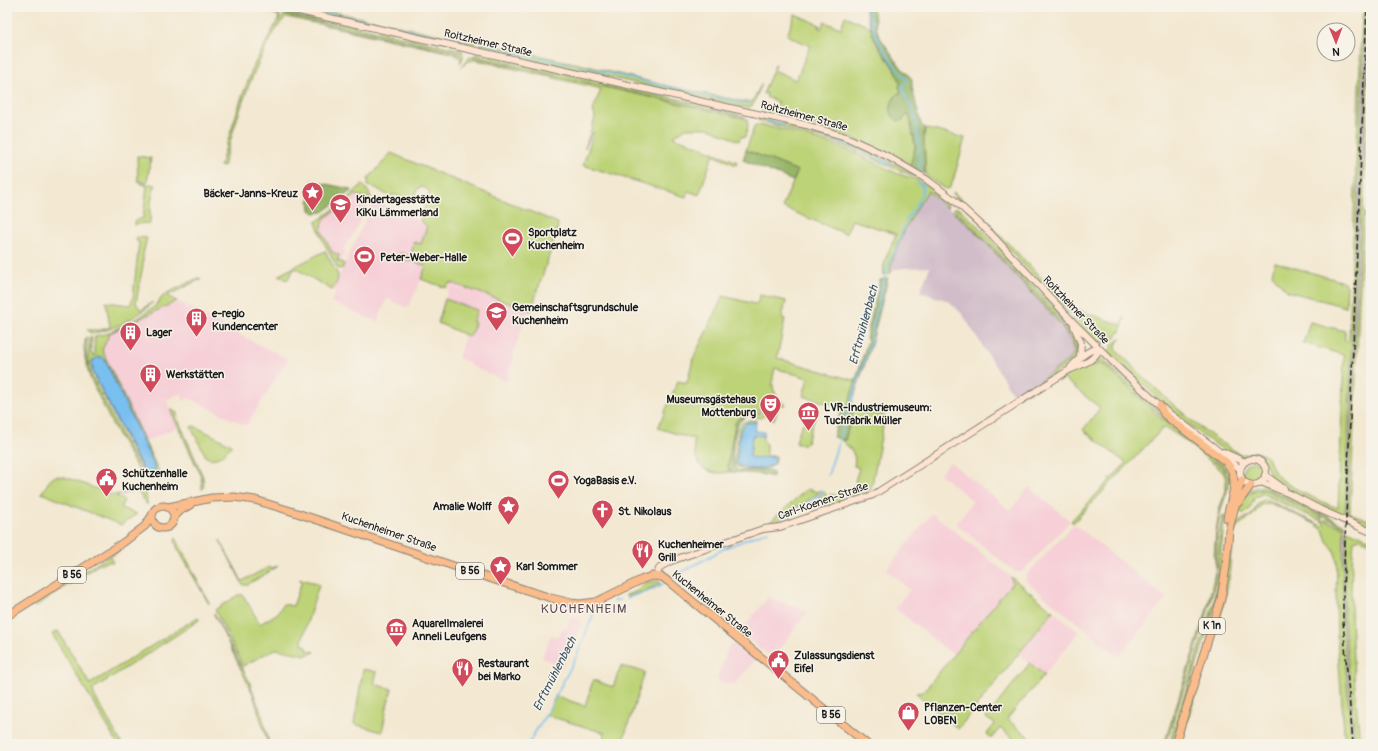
<svg xmlns="http://www.w3.org/2000/svg" width="1378" height="751" viewBox="0 0 1378 751" font-family="Pangolin,sans-serif">
	<style>
		.built { fill: #f6cfd7 }
		.industrial { fill: #d1bdc9 }
		.green { fill: #bdd377; stroke: #6c784a }
		.forest { fill: #96b568; stroke: #596842 }
		.water { fill: #79bff0; stroke: #4a6e86 }
		.lines { fill: none; stroke-linecap: round; stroke-linejoin: round }
		.stream { stroke: #79bff0; stroke-width: 1.5 }
		.secondary-casing { stroke: #888276; stroke-width: 8 }
		.primary-casing { stroke: #888276; stroke-width: 9 }
		.secondary { stroke: #fde4d1; stroke-width: 6 }
		.primary { stroke: #fabc8b; stroke-width: 7 }
		.rail { stroke: #1c1c1c; stroke-width: 1.5; stroke-dasharray: 6 3; stroke-linecap: butt }
		.labels { text-anchor: middle; dominant-baseline: central; stroke-width: 3; stroke-linejoin: round; paint-order: stroke }
		.shield { fill: #f7f3e8; stroke: #5e5c59; stroke-width: 1 }
		.shield-label { font-size: 10px; font-weight: bold; fill: #1c1c1c }
		.street-label { font-size: 11px; fill: #1c1c1c; stroke: #f7f3e8 }
		.poi-label { font-size: 11px; font-weight: bold; fill: #1c1c1c; stroke: #f7f3e8; text-anchor: start }
		.water-label { font-size: 12px; font-style: italic; fill: #3d5566; stroke: #f7f3e8 }
		.quarter-label { font-size: 13px; letter-spacing: 1px; fill: #614950; stroke: #f7f3e8 }
	</style>
	<rect width="100%" height="100%" fill="#f7f3e8"/>
	<filter id="ink" filterUnits="userSpaceOnUse"><feTurbulence type="fractalNoise" baseFrequency=".025" numOctaves="2"/><feDisplacementMap in="SourceGraphic" scale="8" xChannelSelector="R" yChannelSelector="G"/><feConvolveMatrix kernelMatrix="1 2 1 2 8 2 1 2 1" color-interpolation-filters="sRGB"/></filter>
	<filter id="wash" filterUnits="userSpaceOnUse"><feTurbulence type="fractalNoise" baseFrequency=".012" numOctaves="4" result="noise"/><feDisplacementMap in="SourceGraphic" scale="16" xChannelSelector="R" yChannelSelector="G"/><feGaussianBlur stdDeviation="0.9" result="paint"/><feColorMatrix in="noise" values="0 0 0 0 0 0 0 0 0 0 0 0 0 0 0 0 0 1.4 0 .05"/><feComposite in="paint" operator="in"/></filter>
	<g filter="url(#wash)">
		<rect width="100%" height="100%" fill="#f3e8d1"/>
		<path class="built" d="M356 195 371 199 350 240H348L343 250H345L341 262 337 261 321 230 324 219Z
			M375 200 420 221 427 226 421 244H414L410 256H399L427 266 408 308 387 299 377 322 331 302 336 293 332 290Z
			M451 283 528 310 513 355 514 356 507 380 505 381 471 366 468 362 458 358 465 335 470 337 475 323 473 322 477 310 445 299Z
			M177 301 238 334 288 359 246 426 189 398 183 401 181 393 166 400 178 427 145 441 102 350 110 333Z
			M950 462 1010 510 1029 487 1070 521 1022 572H1015L956 524 973 501 940 474Z
			M932 513 1011 577 1012 583 953 655 895 608 910 590 886 570Z
			M1074 524 1166 598 1119 657 1026 581V575Z
			M768 597 808 612 772 658 740 632Z
			M1053 611 1079 632 1044 675 1018 654Z
			M571 616 582 621 563 667 542 658 551 635 559 637 562 627 567 628Z
			M736 644 755 660 734 685 719 682 717 678 729 645Z"/>
		<path class="industrial" d="M1365 12 1370 14 1368 32 1347 518 1345 517Z
			M928 191 977 233 1019 278 1061 325 1071 342 1074 353 1071 358 1031 389 1016 399 963 315 949 301 920 292 930 267 904 268 890 270 893 258 899 241 913 214Z
			M1344 528 1347 530 1344 605 1345 630 1355 744H1352L1342 618Z"/>
		<path class="green" d="M246 7 280 14 279 21 284 15H286L463 55V58L460 63 461 58 454 54 447 52 286 17C279 23 275 32 270 40 248 80 235 123 223 167L220 166 241 99 255 63 279 18 275 14Z
			M296 7H313L466 41H472L480 38 473 45 466 46Z
			M287 12H292L462 50 463 53 287 14Z
			M1365 12 1345 517 1294 493 1272 478 1264 461 1260 458 1254 456 1243 458 1224 450 1203 436 1169 409 1109 352 1112 345 1122 337C1117 342 1114 346 1118 352 1154 386 1189 424 1232 449 1234 451 1238 453 1240 454 1247 456 1253 448 1264 455 1272 460 1271 471 1279 477 1290 488 1323 503 1338 508L1344 355 1303 343 1310 322 1345 331V342L1348 341 1349 338 1362 16 1363 13Z
			M795 14 820 25 819 28 821 29 824 22 841 28 845 16 870 27 874 38 879 48 896 71 900 82 901 92C892 96 891 104 891 113L899 121 904 118 907 115H909L914 139 915 148 910 166C865 140 815 124 764 112L762 110 761 105 764 104 775 109 778 102 766 97 767 95V93L763 94 775 65 776 64 774 70 796 80 810 46 787 35Z
			M1370 18 1363 213 1370 214V217H1363L1350 513 1371 521V528L1347 518 1368 32 1369 20Z
			M481 43 583 65 663 85 744 102H752L762 83 753 105 748 108 486 50 482 47Z
			M477 54 717 108 746 117 549 74 473 56Z
			M470 57 747 119 748 126 745 137H740L739 141 709 128H686L673 137 691 143 737 162 736 165 713 155 699 195 688 191 686 197 583 165 594 132 592 133 585 148 594 121 595 117 593 110 601 89 476 60 469 61 461 67Z
			M759 119C767 119 775 122 783 123 833 133 871 150 915 175L914 176 894 168 854 150 829 140 757 120Z
			M755 125 766 126 788 131 832 144 855 153 898 174 916 179 928 186 948 205 947 208 928 191C912 215 897 240 890 270H892L891 273 884 275C881 262 892 246 896 234L852 220 846 234 782 207 798 171 746 150Z
			M925 128 965 138 953 181 949 189 943 188 926 176 924 136Z
			M391 153 558 223 557 231 531 311 452 283 448 284 446 288 421 279 426 266 399 257 400 253 410 256 414 244 413 243V242L421 244 427 226 420 221 430 191 422 187 418 188 413 200 409 201 393 194 392 197C383 194 380 189 371 186L369 187 368 186V179Z
			M137 156 151 158 147 182 138 181Z
			M140 183 156 185C150 197 150 211 150 224L144 223 135 225V221L143 218 147 186Z
			M362 185C367 188 369 193 371 197V199L356 195 324 219 321 230 332 252 339 255 337 261 344 263 343 268 338 269 323 241 316 222 337 207Z
			M953 192 999 234 1070 307 1121 325 1125 317C1122 327 1120 336 1110 341 1105 343 1102 344 1097 342L995 235 955 197Z
			M956 208 960 209 995 243 1063 317 1078 339V352L1072 336 1058 317 1003 257 954 209Z
			M953 210 996 252 1057 318 1069 335 1074 343 1078 355 1075 359 1030 392H1026L1071 358 1074 353 1071 342 1061 325 977 233 952 211Z
			M137 237 147 238 143 254V265L136 303 141 310 153 302C140 316 109 333 90 333L87 330H100L110 327 106 302 130 305 133 298 139 242 136 241Z
			M325 251 338 275 337 282 332 290 295 268 287 280 279 275Z
			M1275 262 1344 282 1347 286 1346 307 1287 291 1272 274Z
			M198 278 201 279 167 296 177 301 110 333 102 350 160 474 149 479 144 472 135 457 93 374 88 358 90 336 92 338 91 352 93 356 96 354 94 350 95 336 106 334 137 319 154 307 165 294Z
			M760 295 786 301 782 318 785 319 777 358 856 381 848 406 844 408 803 396 808 378 775 368C771 385 771 393 786 405 762 404 756 414 737 420L735 424 728 464 729 472C703 477 693 463 694 438H689L658 428 678 381 687 383 693 359 723 296 755 304 758 302Z
			M445 299 477 310 473 322 475 323 470 337 438 323Z
			M86 337 87 338 86 357 91 375 122 437 143 475 142 477 112 424 90 378 85 359 84 347Z
			M1100 358 1105 361 1155 405 1161 414 1224 464 1230 471 1231 483 1229 475 1223 466 1162 418 1156 410 1139 396 1106 365 1099 362 1088 365 1092 361Z
			M1097 364H1101L1106 367 1155 412 1160 418 1222 467 1228 477 1229 483 1228 488 1221 509 1217 531 1216 553 1217 567 1215 583 1205 621 1166 744H1164L1208 606 1216 567 1214 556 1216 531 1220 507 1226 491V480L1224 474 1220 469 1180 437 1166 428 1162 429 1073 523 1071 521 1126 463 1083 430 1100 408 1064 379 1059 382 1058 380 1084 365 1089 367Z
			M779 406 774 420 765 415 761 418 752 416 767 409Z
			M854 408 885 416 871 490 845 500 847 489 852 490 853 486H856L857 482 855 481 859 468 854 466C857 453 850 448 841 440H845Z
			M170 409 177 413V417L203 477 204 487 202 490 201 476Z
			M812 416 815 417 807 442 805 444H797L796 442C799 432 801 420 812 416Z
			M756 420V422L746 423 745 468 769 467 774 464 773 457 753 458 750 457 752 437 754 435 764 436 762 438 766 444V456H776C776 459 776 463 774 465 767 471 742 471 736 466L734 462 739 427C743 420 749 421 756 420Z
			M194 426 232 445C224 454 217 462 206 457L191 427Z
			M1243 472a10 10 0 1 1 20 0a10 10 0 1 1-20 0Z
			M57 476 65 477 113 495C123 495 130 487 140 487 146 491 147 498 147 505L139 493 135 491 116 496 124 500 121 508 137 514 121 525 41 493C47 487 48 478 57 476Z
			M1261 486H1266L1345 525V527L1267 489H1263L1248 492 1251 489Z
			M807 489 818 492 819 490 821 491 818 494 789 512 775 524H772L771 521Z
			M1264 490 1268 491 1323 518 1319 520 1263 494 1255 497 1249 510 1246 513C1241 514 1239 511 1238 506L1246 494Z
			M824 492 826 494V499H830V494L841 497V501L823 507 819 497Z
			M1265 499 1322 526 1324 524V523L1321 521 1325 520 1344 528 1342 618 1352 744H1345L1337 638 1336 600 1337 560 1334 550 1327 541 1323 530 1315 524 1270 503 1263 504 1260 506 1253 515 1248 519 1240 524 1235 530 1232 538 1229 579 1222 610 1180 744H1178L1219 616 1232 527 1241 520 1250 516 1253 513 1258 503Z
			M1223 516H1225L1221 551 1222 569 1217 600 1172 744H1169L1214 602 1219 571 1218 553 1220 530Z
			M1347 530 1371 540V543L1360 539 1354 541C1347 608 1354 677 1360 744H1355L1344 618Z
			M176 538 209 603V604L178 549 175 541Z
			M220 540 242 581 269 567 271 568 278 566 277 567 247 585H243Z
			M123 547 124 548 110 557 113 562H107L98 565 35 607 34 605 31 608 30 605 37 601 38 602 60 588 59 587Z
			M1011 577 1053 611 958 729 916 693 923 692 1012 583Z
			M300 579 317 583 319 585 308 620 302 641 303 645 307 646V650L315 652 306 655 276 649 267 653 243 666 215 610 238 595H243L260 624 278 613 283 604 293 606 302 581 300 580Z
			M653 581H659L661 583 643 592 626 597V595L637 591 645 583Z
			M214 614 249 681 262 715 269 744H268L253 694Z
			M198 617 199 619 198 621 93 689 94 695 122 744H118L52 634 58 631 90 684Z
			M1030 663 1044 675 1007 719 1037 744H1019L1000 728 992 738 987 734 995 724 986 718Z
			M621 666 645 672 622 744H602L605 733 546 715 556 696 585 706 593 680 613 687Z
			M363 669 377 672 374 684 392 689 388 702 382 732 354 724Z"/>
		<path class="forest" d="M865 7H873L876 27 879 36 900 66 912 79V87L921 124 925 128 924 136 925 174 910 166 915 148 914 139 909 115H907L903 120 898 121C886 115 890 97 901 92L899 87 900 82 896 71 874 38Z
			M746 150 798 171 793 181 743 160Z
			M312 181 350 189 352 190 326 210 323 212 314 213 310 210 309 202Z
			M888 278 871 345 851 406 854 408 845 440 833 437 842 408H844L848 406 868 340 866 339 880 280Z
			M741 417 744 418 739 422 737 426C735 436 727 467 739 471L770 470 773 473V477L759 474 729 472 728 464 735 424 737 420Z"/>
		<path class="water" d="M98 357H102L105 360 154 465 155 471 151 475H149L143 469 120 426 93 373 92 361Z
			M756 422 755 431 764 432V436L752 435 750 457 753 458 773 457 775 460V463C768 470 742 471 736 463L741 428 746 423Z"/>
		<g class="lines">
			<path class="stream" d="M303 7 468 43
				M866 7 878 41 895 66 907 80 902 88C905 97 911 105 914 114 919 133 919 152 920 171
				M487 47C575 65 662 86 749 104
				M767 121 785 125
				M799 129C832 136 863 150 892 165
				M917 182 923 188
				M828 475 870 343 880 294 890 260 894 254 907 219 919 201 923 188 922 183
				M776 525 792 513 820 495 823 491
				M673 577 727 547 768 531
				M627 598 649 591 663 584
				M613 601 620 600
				M528 744 548 711 577 655 595 610"/>
		</g>
	</g>
	<g filter="url(#ink)">
		<g class="lines">
			<defs>
				<path id="secondary" d="M281 7 806 125 846 137 887 156 926 179 954 200 991 234 1073 322 1123 372 1166 411 1216 449 1240 469
					M1074 326 1081 343 1080 357
					M1071 367C1079 359 1087 349 1099 349
					M1223 452 1245 462
					M1240 472a13 13 0 1 1 26 0a13 13 0 1 1-26 0Z
					M1265 475 1284 489
					M1261 482 1290 494 1321 510 1371 532
					M656 576 660 567 671 561 763 529 780 527 873 495 1069 370C1080 365 1095 361 1099 349"/>
				<path id="primary" d="M1160 405 1164 414 1170 419 1226 462C1242 479 1230 499 1227 518
					M1238 503 1251 485
					M152 517a11 11 0 1 1 22 0a11 11 0 1 1-22 0Z
					M168 507 212 498 234 497 255 500 294 512 495 580 551 598 571 603 580 604 596 602 643 579 652 576 662 577 669 582 867 744
					M174 517 181 510 190 505
					M7 616 124 542 145 526 151 517
					M1175 744 1221 599 1226 567 1229 530 1235 506 1234 502 1242 480"/>
			</defs>
			<use href="#secondary" class="secondary-casing"/>
			<use href="#primary" class="primary-casing"/>
			<use href="#secondary" class="secondary"/>
			<use href="#primary" class="primary"/>
			<path class="rail" d="M1353 744 1343 621V590L1367 7"/>
		</g>
	</g>
	<defs>
		<symbol id="sight-pin" viewBox="-11 -11 22 30"><path d="M0 17L-7.5 6A9.5 9.5 0 1 1 7.5 6Z" fill="#d1495b" stroke="#f7f3e8"/><path d="M0-6L1.8-2.2L6-1.7L2.9 1.2L3.7 5.4L0 3.3L-3.7 5.4L-2.9 1.2L-6-1.7L-1.8-2.2Z" fill="#fff"/></symbol>
		<symbol id="school-pin" viewBox="-11 -11 22 30"><path d="M0 17L-7.5 6A9.5 9.5 0 1 1 7.5 6Z" fill="#d1495b" stroke="#f7f3e8"/><path d="M0-5L7-2L0 1L-7-2ZM-4 1L0 2.5L4 1V4Q0 6-4 4Z" fill="#fff"/></symbol>
		<symbol id="stadium-pin" viewBox="-11 -11 22 30"><path d="M0 17L-7.5 6A9.5 9.5 0 1 1 7.5 6Z" fill="#d1495b" stroke="#f7f3e8"/><path d="M0-5a6.5 5 0 1 0 0 10a6.5 5 0 1 0 0-10ZM-3.5-1.8h7v3.6h-7Z" fill="#fff"/></symbol>
		<symbol id="building-pin" viewBox="-11 -11 22 30"><path d="M0 17L-7.5 6A9.5 9.5 0 1 1 7.5 6Z" fill="#d1495b" stroke="#f7f3e8"/><path d="M-4-6H4V6H1V3H-1V6H-4ZM-2.5-4.3h1.7v1.8h-1.7ZM.8-4.3h1.7v1.8H.8ZM-2.5-1h1.7V.8h-1.7ZM.8-1h1.7V.8H.8Z" fill="#fff"/></symbol>
		<symbol id="theatre-pin" viewBox="-11 -11 22 30"><path d="M0 17L-7.5 6A9.5 9.5 0 1 1 7.5 6Z" fill="#d1495b" stroke="#f7f3e8"/><path d="M-5-5.5Q0-4 5-5.5V0Q5 5 0 6Q-5 5-5 0ZM-3.3-2.5H-1v1.5H-3.3ZM1-2.5H3.3v1.5H1ZM-2.8 1Q0 5.5 2.8 1Z" fill="#fff"/></symbol>
		<symbol id="museum-pin" viewBox="-11 -11 22 30"><path d="M0 17L-7.5 6A9.5 9.5 0 1 1 7.5 6Z" fill="#d1495b" stroke="#f7f3e8"/><path d="M0-6L6-3V-2H-6V-3ZM-5-1h2V3h-2ZM-1-1h2V3h-2ZM3-1h2V3H3ZM-6 4H6V6H-6Z" fill="#fff"/></symbol>
		<symbol id="civic-pin" viewBox="-11 -11 22 30"><path d="M0 17L-7.5 6A9.5 9.5 0 1 1 7.5 6Z" fill="#d1495b" stroke="#f7f3e8"/><path d="M-.6-6.5H3V-4.5H.6V-3L4-1V1h2V6H-6V1h2V-1L-.6-3ZM-1.2 2.5V6h2.4V2.5Z" fill="#fff"/></symbol>
		<symbol id="church-pin" viewBox="-11 -11 22 30"><path d="M0 17L-7.5 6A9.5 9.5 0 1 1 7.5 6Z" fill="#d1495b" stroke="#f7f3e8"/><path d="M-1.2-6h2.4v3.5h3.3v2.4h-3.3V6h-2.4V-.1h-3.3v-2.4h3.3Z" fill="#fff"/></symbol>
		<symbol id="restaurant-pin" viewBox="-11 -11 22 30"><path d="M0 17L-7.5 6A9.5 9.5 0 1 1 7.5 6Z" fill="#d1495b" stroke="#f7f3e8"/><path d="M-5-6h1v4h1v-4h1v4h1v-4h1v5L-1.5 .5V6h-2V.5L-5-1ZM5-6V6H3V1.5H1.5Q1.5-4 5-6Z" fill="#fff"/></symbol>
		<symbol id="shop-pin" viewBox="-11 -11 22 30"><path d="M0 17L-7.5 6A9.5 9.5 0 1 1 7.5 6Z" fill="#d1495b" stroke="#f7f3e8"/><path d="M-5-2.5h2.3a2.7 3.5 0 0 1 5.4 0H5L5.5 6h-11ZM-1.5-2.5h3a1.5 2.3 0 0 0-3 0Z" fill="#fff"/></symbol>
	</defs>
	<g fill-rule="evenodd">
		<use href="#sight-pin" x="300" y="180" width="25" height="34"/>
		<use href="#school-pin" x="328" y="192" width="25" height="34"/>
		<use href="#stadium-pin" x="500" y="226" width="25" height="34"/>
		<use href="#stadium-pin" x="352" y="244" width="25" height="34"/>
		<use href="#school-pin" x="484" y="300" width="25" height="34"/>
		<use href="#building-pin" x="184" y="306" width="25" height="34"/>
		<use href="#building-pin" x="118" y="320" width="25" height="34"/>
		<use href="#building-pin" x="138" y="362" width="25" height="34"/>
		<use href="#theatre-pin" x="758" y="392" width="25" height="34"/>
		<use href="#museum-pin" x="796" y="400" width="25" height="34"/>
		<use href="#civic-pin" x="94" y="466" width="25" height="34"/>
		<use href="#stadium-pin" x="546" y="468" width="25" height="34"/>
		<use href="#sight-pin" x="496" y="494" width="25" height="34"/>
		<use href="#church-pin" x="590" y="498" width="25" height="34"/>
		<use href="#restaurant-pin" x="630" y="538" width="25" height="34"/>
		<use href="#sight-pin" x="488" y="554" width="25" height="34"/>
		<use href="#museum-pin" x="384" y="616" width="25" height="34"/>
		<use href="#civic-pin" x="766" y="648" width="25" height="34"/>
		<use href="#restaurant-pin" x="450" y="656" width="25" height="34"/>
		<use href="#shop-pin" x="896" y="700" width="25" height="34"/>
	</g>
	<g class="labels">
		<g class="shield">
			<rect x="456" y="563" width="28" height="16" rx="3"/>
			<rect x="58" y="567" width="28" height="16" rx="3"/>
			<rect x="1199" y="618" width="26" height="16" rx="3"/>
			<rect x="817" y="707" width="28" height="16" rx="3"/>
		</g>
		<g class="shield-label">
			<text x="470" y="571">B 56</text>
			<text x="72" y="575">B 56</text>
			<text x="1212" y="626">K 1n</text>
			<text x="831" y="715">B 56</text>
		</g>
		<g class="street-label">
			<text transform="translate(488 43) rotate(13)">Roitzheimer Straße</text>
			<text transform="translate(804 116) rotate(15)">Roitzheimer Straße</text>
			<text transform="translate(1076 310) rotate(46)">Roitzheimer Straße</text>
			<text transform="translate(823 501) rotate(-19)">Carl-Koenen-Straße</text>
			<text transform="translate(389 532) rotate(19)">Kuchenheimer Straße</text>
			<text transform="translate(712 604) rotate(39)">Kuchenheimer Straße</text>
		</g>
		<g class="poi-label">
			<text x="298" y="193" text-anchor="end">Bäcker-Janns-Kreuz</text>
			<text x="356" y="199">Kindertagesstätte<tspan x="356" dy="13">KiKu Lämmerland</tspan></text>
			<text x="528" y="232">Sportplatz<tspan x="528" dy="13">Kuchenheim</tspan></text>
			<text x="380" y="257">Peter-Weber-Halle</text>
			<text x="512" y="307">Gemeinschaftsgrundschule<tspan x="512" dy="13">Kuchenheim</tspan></text>
			<text x="212" y="313">e-regio<tspan x="212" dy="13">Kundencenter</tspan></text>
			<text x="146" y="332">Lager</text>
			<text x="166" y="374">Werkstätten</text>
			<text x="756" y="399" text-anchor="end">Museumsgästehaus<tspan x="756" dy="13">Mottenburg</tspan></text>
			<text x="824" y="407">LVR-Industriemuseum:<tspan x="824" dy="13">Tuchfabrik Müller</tspan></text>
			<text x="122" y="473">Schützenhalle<tspan x="122" dy="13">Kuchenheim</tspan></text>
			<text x="574" y="480">YogaBasis e.V.</text>
			<text x="492" y="506" text-anchor="end">Amalie Wolff</text>
			<text x="618" y="511">St. Nikolaus</text>
			<text x="658" y="544">Kuchenheimer<tspan x="658" dy="13">Grill</tspan></text>
			<text x="516" y="566">Karl Sommer</text>
			<text x="412" y="623">Aquarellmalerei<tspan x="412" dy="13">Anneli Leufgens</tspan></text>
			<text x="794" y="655">Zulassungsdienst<tspan x="794" dy="13">Eifel</tspan></text>
			<text x="478" y="663">Restaurant<tspan x="478" dy="13">bei Marko</tspan></text>
			<text x="924" y="707">Pflanzen-Center<tspan x="924" dy="13">LOBEN</tspan></text>
		</g>
		<g class="water-label">
			<text transform="translate(864 325) rotate(-75)">Erftmühlenbach</text>
			<text transform="translate(555 674) rotate(-63)">Erftmühlenbach</text>
		</g>
		<g class="quarter-label">
			<text x="584" y="609">KUCHENHEIM</text>
		</g>
	</g>
	<rect width="1378" height="751" fill="none" stroke="#f7f3e8" stroke-width="24"/>
	<g transform="translate(1336 42) rotate(179)"><circle r="19" fill="#f7f3e8" stroke="#9f9d96"/>
	<path d="M0-3L7 15L0 10L-7 15Z" fill="#d1495b"/>
	<text y="-6" font-size="11" font-weight="bold" text-anchor="middle" fill="#1c1c1c">N</text>
	</g>
</svg>
